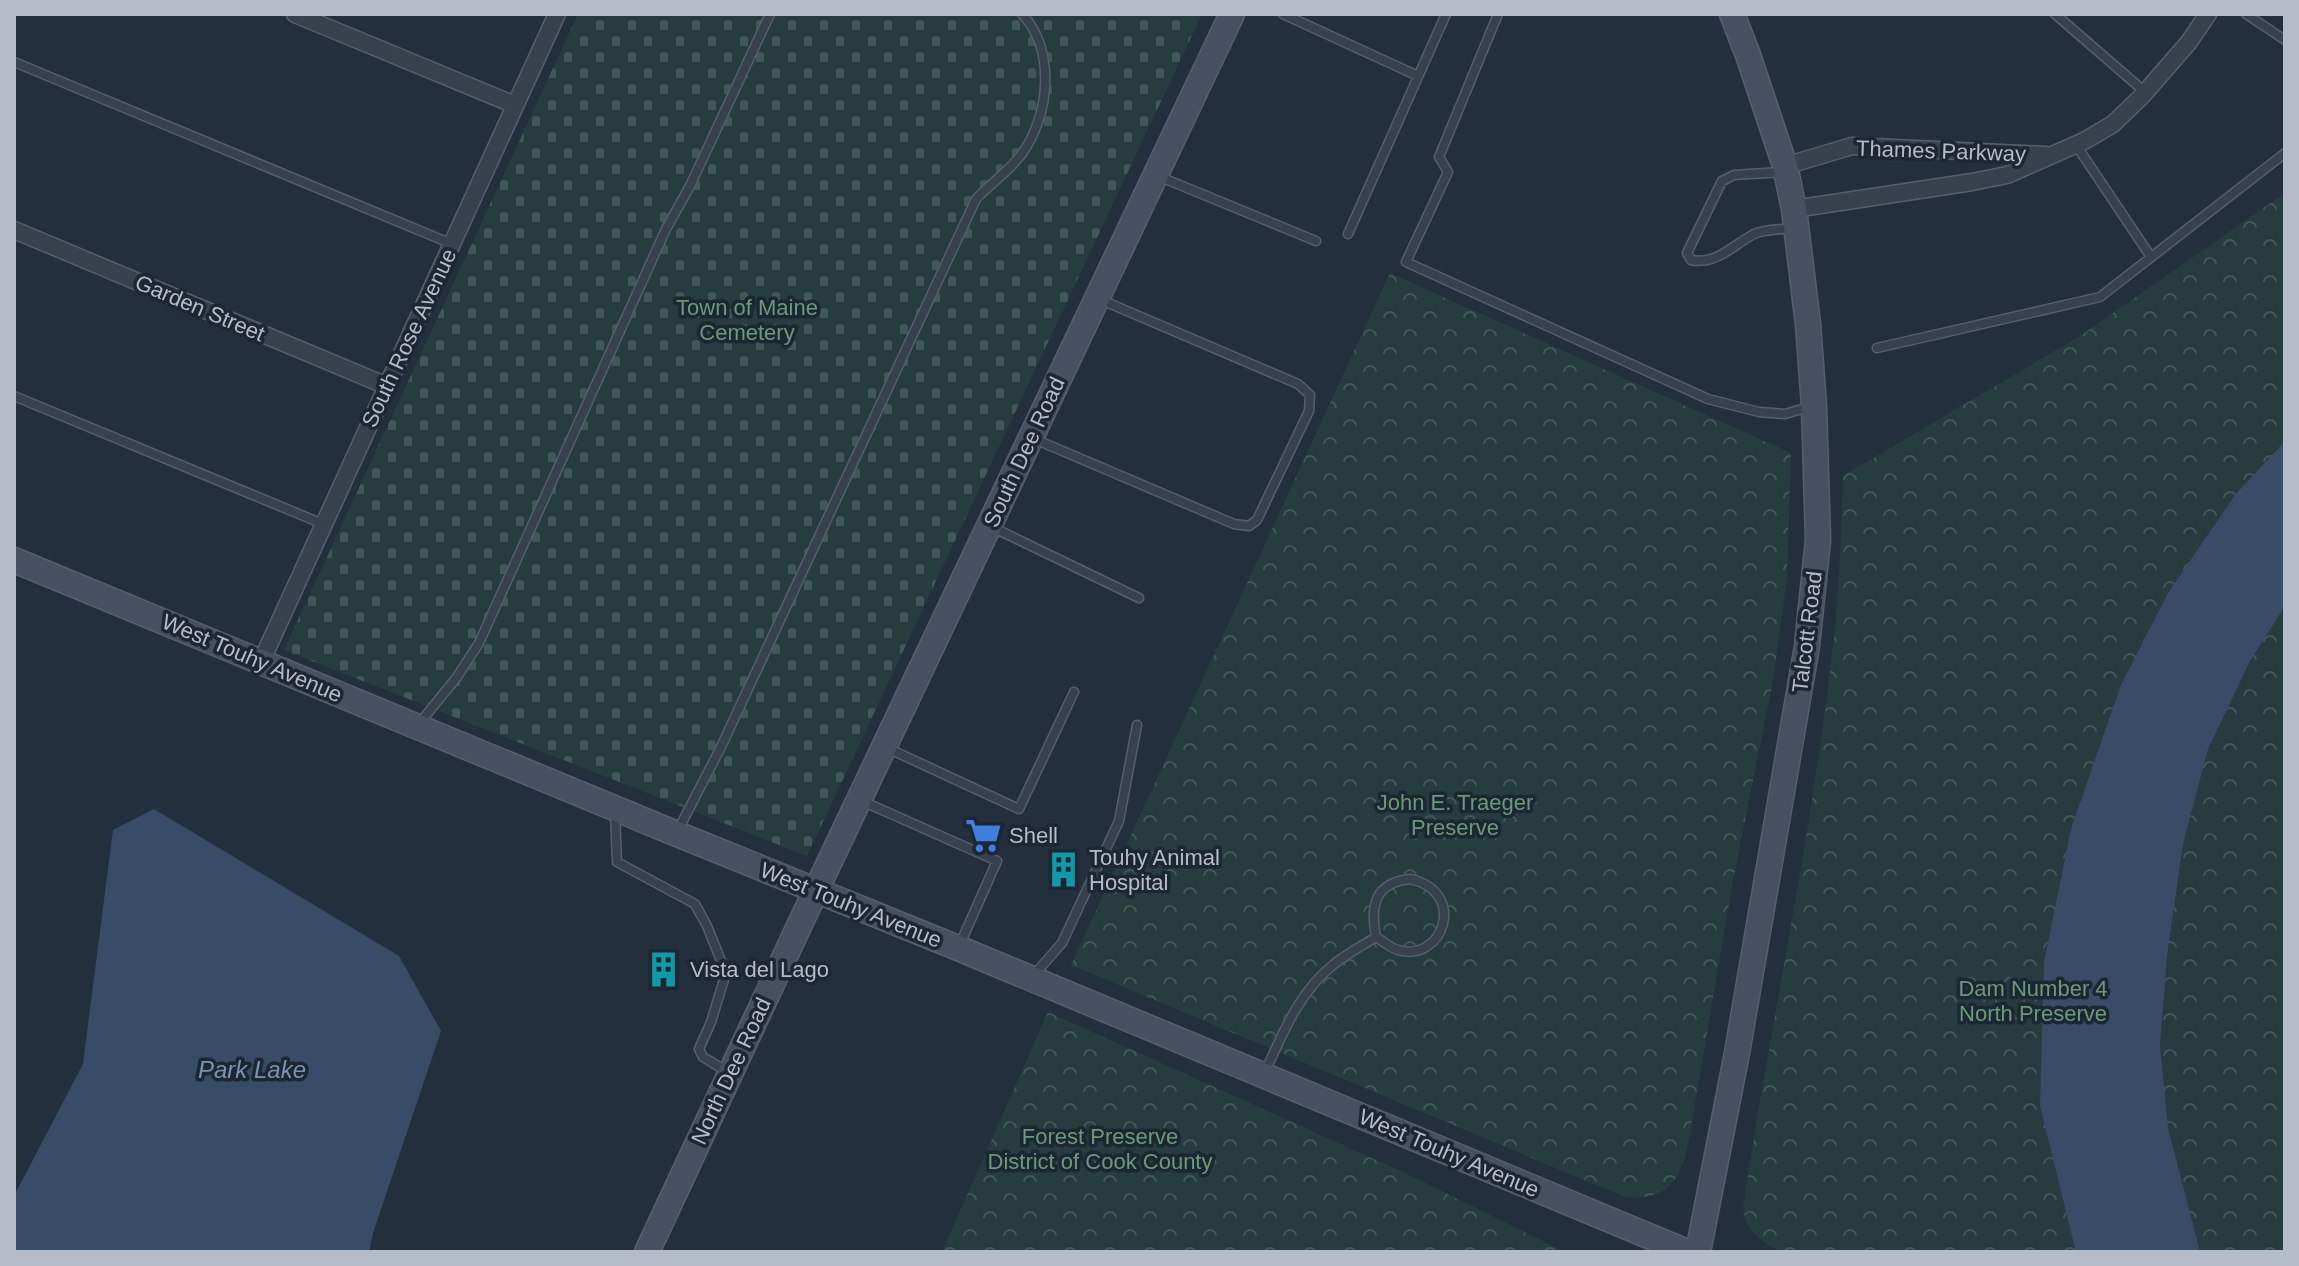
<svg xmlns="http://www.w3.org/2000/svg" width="2299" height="1266" viewBox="0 0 2299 1266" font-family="Arial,sans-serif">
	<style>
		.cemetery { fill: url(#cemetery-stones) }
		.park { fill: url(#park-crowns) }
		.water { fill: #394c67 }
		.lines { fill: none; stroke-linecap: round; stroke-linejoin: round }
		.lane-casing { stroke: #565f6c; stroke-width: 11 }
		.street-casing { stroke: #565f6c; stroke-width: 19 }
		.secondary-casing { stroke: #565f6c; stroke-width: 27 }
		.lane { stroke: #38414e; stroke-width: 8 }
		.street { stroke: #38414e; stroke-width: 16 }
		.secondary { stroke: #465061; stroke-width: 24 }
		.labels { text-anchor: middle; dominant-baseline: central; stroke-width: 7; stroke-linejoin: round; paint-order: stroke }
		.street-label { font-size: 22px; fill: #b4bcc9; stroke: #1d2633 }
		.park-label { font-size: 22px; fill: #6b9a76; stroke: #1d2633 }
		.poi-label { font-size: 22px; fill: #b4bcc9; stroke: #1d2633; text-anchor: start }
		.water-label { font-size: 24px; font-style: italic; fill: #7c92b1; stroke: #1d2633 }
	</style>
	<defs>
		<pattern id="cemetery-stones" width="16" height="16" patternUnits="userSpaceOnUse" patternTransform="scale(2)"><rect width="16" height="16" fill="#263c3f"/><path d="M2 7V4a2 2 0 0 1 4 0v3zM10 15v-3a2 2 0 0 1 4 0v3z" fill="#435659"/></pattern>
		<pattern id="park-crowns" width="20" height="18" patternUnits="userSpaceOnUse" patternTransform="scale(2)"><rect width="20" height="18" fill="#263c3f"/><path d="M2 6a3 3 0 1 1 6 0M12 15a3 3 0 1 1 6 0" fill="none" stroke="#435659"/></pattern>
	</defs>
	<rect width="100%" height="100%" fill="#242f3e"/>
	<path class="cemetery" d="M578 14H1202L807 856 284 650Z"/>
	<path class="park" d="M2285 193V1252H1783C1762 1243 1745 1231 1743 1207 1772 1013 1815 822 1835 627 1840 577 1841 527 1843 476L2080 336Z
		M1390 273 1791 453 1787 576 1774 675 1733 881 1687 1150C1677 1186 1664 1200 1625 1197L1071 965Z
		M1048 1012 1407 1174 1565 1252H942Z"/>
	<path class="water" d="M2285 441V606L2250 661 2208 749 2183 844 2167 956 2160 1046 2168 1128 2200 1252H2076L2040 1106 2044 962 2071 829 2121 685 2168 593 2235 495Z
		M154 809 399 956 441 1031 373 1233 369 1252H14V1196L83 1064 113 830Z"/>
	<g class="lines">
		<defs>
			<path id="lane" d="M1283 14 1418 76
				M1498 14 1439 157 1448 172 1406 262 1708 399 1759 412 1785 414 1809 407
				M2055 14 2145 92
				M2246 14 2285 40
				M14 62 452 244
				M2076 145 2151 257
				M1782 172 1734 175 1722 181 1687 253 1691 260C1717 265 1733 245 1754 234 1765 229 1780 230 1792 228
				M1158 176 1316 241
				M1348 234 1446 14
				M1877 348 2100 297 2285 153
				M14 396 323 524
				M1032 438 1234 524 1249 526 1257 520 1309 411 1310 395 1298 384 1099 299
				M992 527 1139 598
				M418 725 457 677 479 643 666 229 690 186 770 14
				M885 747 1019 809 1074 692
				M862 801 997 861 960 944
				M615 812 617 862 695 904 707 926 726 973 711 1022 699 1049 703 1057 726 1071
				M677 832 721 747 976 199C990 184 1009 171 1021 155 1050 116 1056 50 1022 14
				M1411 879C1468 893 1443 963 1398 950 1390 948 1383 941 1376 937 1370 907 1374 882 1411 879Z
				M1034 975 1062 943 1119 821 1137 725
				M1265 1072C1283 1033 1299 992 1333 965 1346 954 1362 946 1376 937"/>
			<path id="street" d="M295 14 515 105
				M1785 166 1852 146 2046 155
				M1794 209 1972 182 2007 175 2084 141 2113 124 2142 96 2189 42 2208 14
				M14 230 387 386
				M261 662 557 14"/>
			<path id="secondary" d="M14 560 677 834 958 948 1687 1252
				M647 1252 800 924 1232 14
				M1698 1252 1737 1053 1807 646 1818 540 1814 406 1808 324 1794 209 1785 166 1748 55 1732 14"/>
		</defs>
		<use href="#lane" class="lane-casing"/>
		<use href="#street" class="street-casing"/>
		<use href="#secondary" class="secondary-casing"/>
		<use href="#lane" class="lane"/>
		<use href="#street" class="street"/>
		<use href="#secondary" class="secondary"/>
	</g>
	<defs>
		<symbol id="supermarket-bare" viewBox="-9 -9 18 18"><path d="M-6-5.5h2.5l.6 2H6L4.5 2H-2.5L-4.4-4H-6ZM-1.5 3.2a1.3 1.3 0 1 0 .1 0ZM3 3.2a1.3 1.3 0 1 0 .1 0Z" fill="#3f7fe0" stroke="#1d2633" stroke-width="2.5" paint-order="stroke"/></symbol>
		<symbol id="building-bare" viewBox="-9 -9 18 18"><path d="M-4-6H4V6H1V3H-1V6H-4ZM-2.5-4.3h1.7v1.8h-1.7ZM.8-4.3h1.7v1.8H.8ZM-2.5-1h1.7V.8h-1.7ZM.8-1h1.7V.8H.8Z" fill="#0f9aa8" stroke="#1d2633" stroke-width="2.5" paint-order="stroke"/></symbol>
	</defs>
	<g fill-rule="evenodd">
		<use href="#supermarket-bare" x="958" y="810" width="51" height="51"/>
		<use href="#building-bare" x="1038" y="844" width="51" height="51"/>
		<use href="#building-bare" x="638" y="944" width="51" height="51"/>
	</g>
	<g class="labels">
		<g class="street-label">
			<text transform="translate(1941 151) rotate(2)">Thames Parkway</text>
			<text transform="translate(200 308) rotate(23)">Garden Street</text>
			<text transform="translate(409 338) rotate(-65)">South Rose Avenue</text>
			<text transform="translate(1024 452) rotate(-65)">South Dee Road</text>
			<text transform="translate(1807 632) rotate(-83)">Talcott Road</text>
			<text transform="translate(252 658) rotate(23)">West Touhy Avenue</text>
			<text transform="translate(851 905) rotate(22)">West Touhy Avenue</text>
			<text transform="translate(731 1071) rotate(-65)">North Dee Road</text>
			<text transform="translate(1449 1153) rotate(23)">West Touhy Avenue</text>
		</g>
		<g class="park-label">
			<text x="747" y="307">Town of Maine<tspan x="747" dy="25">Cemetery</tspan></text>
			<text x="1455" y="802">John E. Traeger<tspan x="1455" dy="25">Preserve</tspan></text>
			<text x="2033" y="988">Dam Number 4<tspan x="2033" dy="25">North Preserve</tspan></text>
			<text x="1100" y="1136">Forest Preserve<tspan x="1100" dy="25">District of Cook County</tspan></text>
		</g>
		<g class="poi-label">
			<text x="1009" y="835">Shell</text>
			<text x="1089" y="857">Touhy Animal<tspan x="1089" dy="25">Hospital</tspan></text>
			<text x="690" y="969">Vista del Lago</text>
		</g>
		<g class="water-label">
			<text x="252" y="1069">Park Lake</text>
		</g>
	</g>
	<rect width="2299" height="1266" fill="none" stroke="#b4bcc9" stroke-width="32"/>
</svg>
